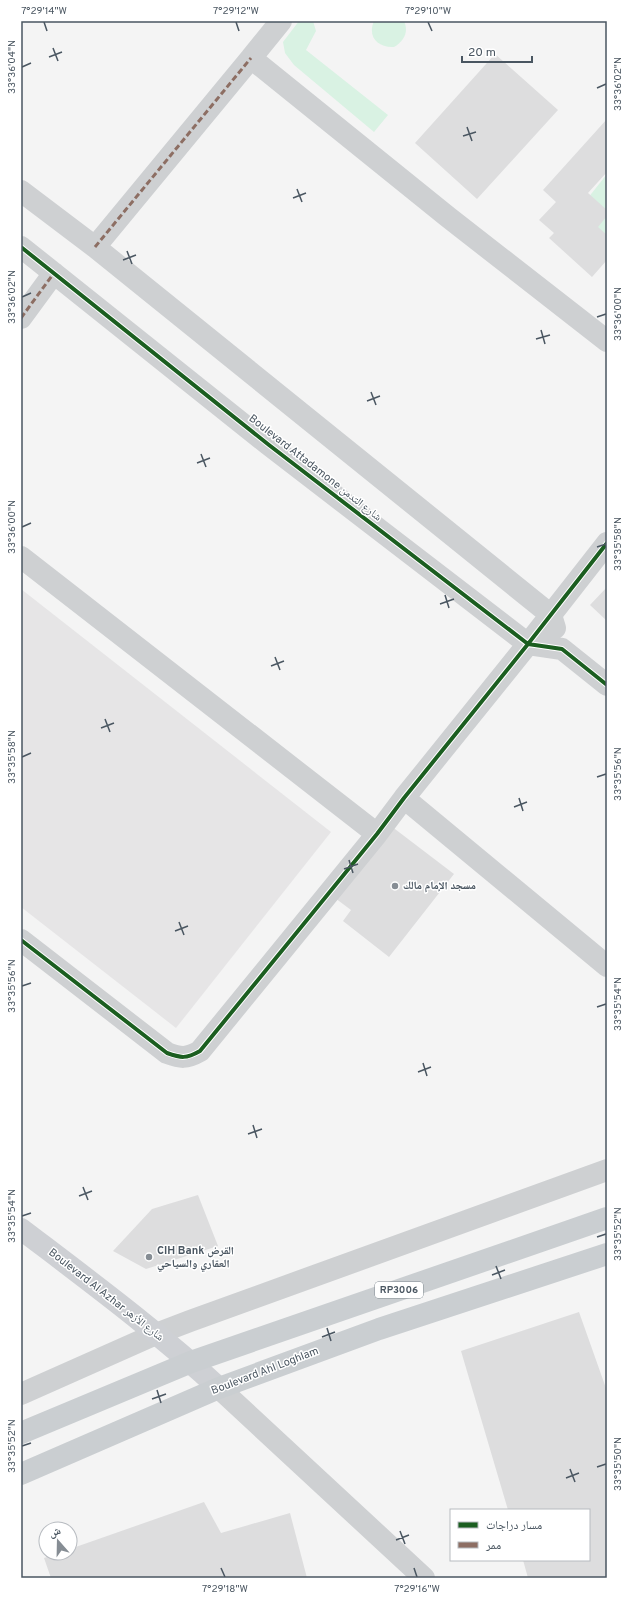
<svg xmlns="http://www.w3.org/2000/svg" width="628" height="1599" viewBox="0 0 628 1599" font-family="Overpass,'Noto Naskh Arabic',sans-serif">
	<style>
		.education { fill: #e6e5e6 }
		.green { fill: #d9f2e3 }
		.building { fill: #ddddde }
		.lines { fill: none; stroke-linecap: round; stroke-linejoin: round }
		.street { stroke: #ced0d2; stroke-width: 22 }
		.secondary { stroke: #ced0d4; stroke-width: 22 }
		.primary { stroke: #caced1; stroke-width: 22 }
		.quiet { stroke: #8d6e63; stroke-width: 3; stroke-dasharray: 6 3; stroke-linecap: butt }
		.cycleway-casing { stroke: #fff; stroke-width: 6 }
		.cycleway { stroke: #1b5e20; stroke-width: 4 }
		.ticks { fill: none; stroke: #4a5661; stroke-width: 1.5 }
		.poi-dot { fill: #868d94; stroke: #fff; stroke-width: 1.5 }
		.labels { text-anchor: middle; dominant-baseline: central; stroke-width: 3; stroke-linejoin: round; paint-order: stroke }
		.shield { fill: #fff; stroke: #808990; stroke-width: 1 }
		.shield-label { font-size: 10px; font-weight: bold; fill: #4a5661 }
		.street-label { font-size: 11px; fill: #4a5661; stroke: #fff }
		.poi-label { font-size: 11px; font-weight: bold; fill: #4a5661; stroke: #fff; text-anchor: start }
		.neatline { fill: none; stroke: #4a5661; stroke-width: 1.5 }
		.ticks-label { font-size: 10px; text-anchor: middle; fill: #4a5661 }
	</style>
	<rect width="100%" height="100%" fill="#f4f4f4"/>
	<path class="education" d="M21 589 331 832 176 1028 21 907Z"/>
	<path class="green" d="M299 21H313L316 31 306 50 388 115 374 132 294 65 285 53 283 42Z
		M374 21H404C409 32 404 41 394 47 378 48 367 37 374 21Z
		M607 174V239L576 213Z"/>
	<path class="building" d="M495 54 558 110 477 199 415 143Z
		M607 119V172L588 193 607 210V216L598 227 607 235V260L592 277 549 238 554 233 539 220 556 202 543 190Z
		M607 587V621L590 605Z
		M391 826 454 874 389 957 343 921 351 910 335 898Z
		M198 1195 218 1246 146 1269 113 1251 152 1209Z
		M579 1312 607 1391V1578H528L523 1560H589V1510H508L461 1351Z
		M204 1502 221 1533 290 1513 307 1578H51L44 1558 60 1553H70V1549Z"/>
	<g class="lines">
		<path class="street" d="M281 21 251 58 448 217 607 341
			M21 191 95 247 551 615 555 628
			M21 247 269 445 528 644 562 649 607 685
			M95 247 251 58
			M21 318 54 273
			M21 557 377 834
			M404 798 607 966
			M21 940 167 1053C181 1058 186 1059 200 1051L377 834 404 798 528 644 607 543
			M219 1388 424 1578
			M21 1394 156 1334 190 1321 607 1170"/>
		<path class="secondary" d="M21 1229C88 1280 157 1331 219 1388"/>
		<path class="primary" d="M21 1433 191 1362 607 1218
			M21 1474 219 1388 379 1329 607 1254"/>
		<path class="quiet" d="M95 247 251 58
			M21 318 54 273"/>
		<defs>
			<path id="cycleway" d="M21 247 269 445 528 644 562 649 607 685
				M21 940 167 1053C181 1058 186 1059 200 1051L377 834 404 798 528 644 607 543"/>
		</defs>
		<use href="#cycleway" class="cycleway-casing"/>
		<use href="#cycleway" class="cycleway"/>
	</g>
	<path class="ticks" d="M44 22 47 31M236 22 239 31M428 22 432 31M53 48 58 61M49 57 62 52M22 67 31 63M597 88 606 84M467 127 472 141M463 136 476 132M297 189 302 202M293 198 306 193M127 251 132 264M123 260 136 255M22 297 31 293M597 317 606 314M541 330 545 344M536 339 550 335M371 392 376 405M367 401 380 396M201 454 206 467M197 463 210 458M22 527 31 523M597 547 606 544M445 595 449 608M440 604 454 599M275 657 280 670M271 666 284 661M105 719 110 732M101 728 114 723M22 757 31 753M597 777 606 774M519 798 523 811M514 807 527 802M349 860 353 873M344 869 358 864M179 922 184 935M175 931 188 926M22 986 31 983M597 1007 606 1004M423 1063 427 1076M418 1072 431 1067M253 1125 257 1138M248 1134 262 1129M83 1187 88 1200M79 1196 92 1191M22 1216 31 1213M597 1237 606 1234M496 1266 501 1279M492 1275 505 1270M327 1328 331 1341M322 1337 335 1332M157 1390 161 1403M152 1399 166 1394M22 1446 31 1443M597 1467 606 1464M570 1469 575 1482M566 1478 579 1473M400 1531 405 1544M396 1540 409 1535M221 1568 225 1577M414 1568 417 1577"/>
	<g class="poi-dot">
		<circle cx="395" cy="886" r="4"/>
		<circle cx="149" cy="1257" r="4"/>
	</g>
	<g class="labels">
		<rect class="shield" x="375" y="1282" width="48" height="16" rx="3"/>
		<g class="shield-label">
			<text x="399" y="1290">RP3006</text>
		</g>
		<g class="street-label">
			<text transform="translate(315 468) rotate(38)">Boulevard Attadamone شارع التدمن</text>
			<text transform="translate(106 1295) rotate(38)">Boulevard Al Azhar شارع الأزهر</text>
			<text transform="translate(265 1371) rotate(-21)">Boulevard Ahl Loghlam</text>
		</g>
		<g class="poi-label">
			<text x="403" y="886">مسجد الإمام مالك</text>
			<text x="157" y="1251">CIH Bank القرض<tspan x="157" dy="13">العقاري والسياحي</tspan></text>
		</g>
	</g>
	<rect width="628" height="1599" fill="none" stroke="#ffffff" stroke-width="44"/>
	<rect x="450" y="1509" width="140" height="52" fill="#ffffff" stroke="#b7bbc0"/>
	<rect x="458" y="1522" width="20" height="6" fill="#1b5e20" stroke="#b7bbc0"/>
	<text x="486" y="1529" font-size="12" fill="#4a5661">مسار دراجات</text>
	<rect x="458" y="1542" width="20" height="6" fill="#8d6e63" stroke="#b7bbc0"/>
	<text x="486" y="1549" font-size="12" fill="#4a5661">ممر</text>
	<g transform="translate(58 1541) rotate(340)"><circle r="19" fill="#ffffff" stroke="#b7bbc0"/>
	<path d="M0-3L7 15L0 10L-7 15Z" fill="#868d94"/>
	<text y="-6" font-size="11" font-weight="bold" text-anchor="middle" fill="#4a5661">ش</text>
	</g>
	<path d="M462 56v6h70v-6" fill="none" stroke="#4a5661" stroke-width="2"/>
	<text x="468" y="56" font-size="12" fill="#4a5661" stroke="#ffffff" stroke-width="3" paint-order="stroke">20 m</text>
	<rect x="22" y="22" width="584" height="1555" class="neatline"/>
	<g class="ticks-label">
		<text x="44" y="14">7°29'14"W</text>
		<text x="236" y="14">7°29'12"W</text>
		<text x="428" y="14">7°29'10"W</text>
		<text transform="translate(11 67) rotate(-90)" y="4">33°36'04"N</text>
		<text transform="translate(617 84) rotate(-90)" y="4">33°36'02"N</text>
		<text transform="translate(11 297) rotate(-90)" y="4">33°36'02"N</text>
		<text transform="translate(617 314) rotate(-90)" y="4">33°36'00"N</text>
		<text transform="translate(11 527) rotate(-90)" y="4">33°36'00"N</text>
		<text transform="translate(617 544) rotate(-90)" y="4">33°35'58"N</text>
		<text transform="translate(11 757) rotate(-90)" y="4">33°35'58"N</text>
		<text transform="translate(617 774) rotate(-90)" y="4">33°35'56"N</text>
		<text transform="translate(11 986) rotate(-90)" y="4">33°35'56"N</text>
		<text transform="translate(617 1004) rotate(-90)" y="4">33°35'54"N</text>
		<text transform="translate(11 1216) rotate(-90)" y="4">33°35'54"N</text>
		<text transform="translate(617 1234) rotate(-90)" y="4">33°35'52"N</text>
		<text transform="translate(11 1446) rotate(-90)" y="4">33°35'52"N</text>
		<text transform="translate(617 1464) rotate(-90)" y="4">33°35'50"N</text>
		<text x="225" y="1592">7°29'18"W</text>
		<text x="417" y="1592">7°29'16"W</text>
	</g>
</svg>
